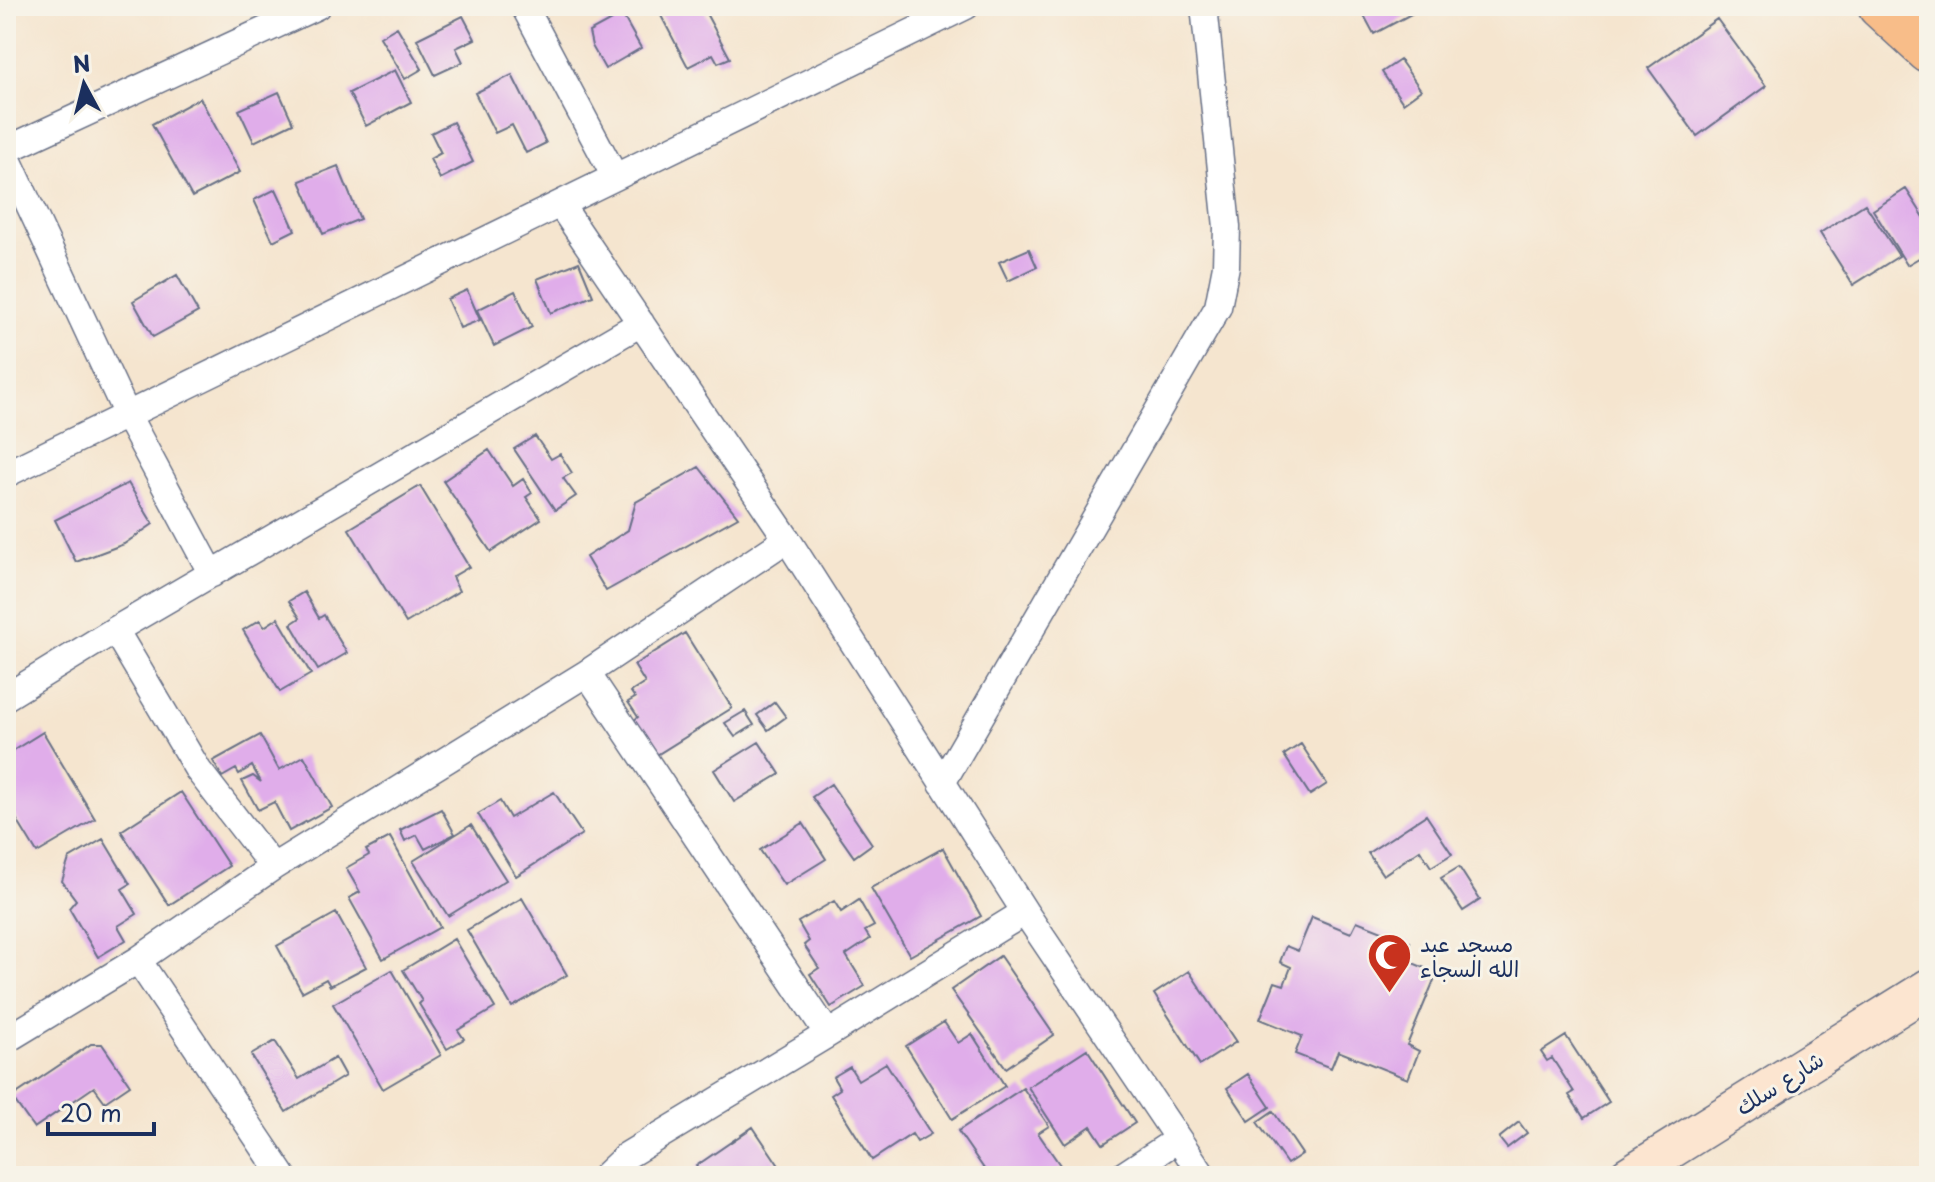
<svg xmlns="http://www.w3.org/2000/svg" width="1935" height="1182" viewBox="0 0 1935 1182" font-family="'Playpen Sans','Playpen Sans Arabic',sans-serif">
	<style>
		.building { fill: #e0adea }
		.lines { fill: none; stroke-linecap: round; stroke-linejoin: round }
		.street-casing { stroke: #676f86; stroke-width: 29 }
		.secondary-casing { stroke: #676f86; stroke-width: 41 }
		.highway-casing { stroke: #676f86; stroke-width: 47 }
		.street { stroke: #fff; stroke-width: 26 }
		.secondary { stroke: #fce5d0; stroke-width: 38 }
		.highway { stroke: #f8bd89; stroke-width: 44 }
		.labels { text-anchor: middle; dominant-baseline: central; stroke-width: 6; stroke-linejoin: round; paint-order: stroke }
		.poi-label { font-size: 22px; fill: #1b2f5e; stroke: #f7f3e8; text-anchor: start }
		.street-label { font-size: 22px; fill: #1b2f5e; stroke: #f7f3e8 }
	</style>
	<rect width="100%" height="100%" fill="#f7f3e8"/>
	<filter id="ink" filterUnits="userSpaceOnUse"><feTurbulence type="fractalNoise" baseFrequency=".0125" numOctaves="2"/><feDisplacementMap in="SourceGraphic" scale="16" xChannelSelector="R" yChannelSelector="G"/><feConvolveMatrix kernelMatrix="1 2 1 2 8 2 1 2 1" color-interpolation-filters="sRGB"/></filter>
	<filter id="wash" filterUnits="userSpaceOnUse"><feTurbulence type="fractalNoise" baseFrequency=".006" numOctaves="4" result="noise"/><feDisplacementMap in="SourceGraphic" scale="32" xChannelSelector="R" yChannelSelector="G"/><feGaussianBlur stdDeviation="1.8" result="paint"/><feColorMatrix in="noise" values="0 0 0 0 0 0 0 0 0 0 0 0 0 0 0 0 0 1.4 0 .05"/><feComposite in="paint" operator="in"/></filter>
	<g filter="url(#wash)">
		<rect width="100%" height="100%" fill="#f5e5cf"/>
		<g id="blocks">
			<path class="building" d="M667 6H702L730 58 718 63 713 54 688 67 658 10Z
				M1359 6H1426L1374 34Z
				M622 14 641 48 605 69 592 46 589 32Z
				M463 16 475 39 456 48 463 62 435 75 417 39Z
				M1717 19 1766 86 1697 136 1648 68Z
				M397 27 422 69 405 79 380 37Z
				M1400 60 1421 90 1403 103 1382 72Z
				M395 70 411 102 366 126 349 93Z
				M512 75 546 143 526 153 512 125 495 133 475 93Z
				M279 92 293 123 254 142 239 110Z
				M200 98 240 172 192 197 152 124Z
				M453 122 473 162 440 179 430 159 441 153 431 133Z
				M338 166 360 219 323 234 300 181Z
				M276 189 295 230 273 241 254 200Z
				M1906 189 1929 225V252L1907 265 1873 210Z
				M1865 204 1899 256 1853 285 1820 233Z
				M1029 249 1037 267 1008 281 999 262Z
				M579 262 593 296 551 313 537 279Z
				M177 275 198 312 153 337 133 301Z
				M467 290 480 320 460 328 447 299Z
				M515 291 532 327 494 346 477 310Z
				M535 436 551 459 560 454 572 473 563 478 576 496 555 510 514 449Z
				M489 450 513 486 523 479 532 493 526 497 541 519 491 552 443 481Z
				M699 467 738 517 606 591 586 557 628 530 636 502Z
				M128 483 153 524 124 544 76 562 55 520Z
				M420 486 469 567 452 577 459 591 406 623 349 529Z
				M304 592 319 618 324 615 347 653 318 670 291 624 300 618 289 601Z
				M278 618 311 674 280 692 243 630 260 620 264 627Z
				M685 633 732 708 655 756 633 721 638 717 628 702 635 698 631 692 645 683 634 665Z
				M775 702 786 717 768 730 757 715Z
				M745 711 754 725 735 737 725 723Z
				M43 732 95 819 37 853 6 802V777L8 775 6 772V755Z
				M260 735 279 770 304 756 332 807 289 831 274 802 258 810 242 781 253 776 261 782 252 766 239 774 236 769 222 777 213 761Z
				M759 742 780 774 734 802 714 770Z
				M1301 744 1327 784 1310 795 1284 755Z
				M831 784 872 844 854 857 812 797Z
				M181 792 229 866 169 905 121 831Z
				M554 792 582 834 516 876 478 814 500 801 510 818Z
				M441 809 455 834 425 849 417 835 405 841 400 830Z
				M1426 815 1452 854 1431 867 1420 850 1383 875 1368 853Z
				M803 823 826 859 784 885 760 850Z
				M471 825 506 880 448 916 413 861Z
				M390 837 440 927 383 959 349 898 360 892 346 868 369 855 366 850Z
				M103 839 130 884 122 889 137 914 118 926 126 940 98 957 69 908 76 900 62 881 69 859Z
				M943 848 981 916 910 956 871 888Z
				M1459 867 1480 900 1463 911 1441 878Z
				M522 898 567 975 512 1007 467 930Z
				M859 900 874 926 865 931 870 939 846 955 865 986 831 1007 810 974 819 968 804 945 809 941 798 922 834 901 841 912Z
				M336 913 366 967 330 986 326 979 302 992 277 946Z
				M1312 917 1351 933 1357 921 1410 942 1403 959 1437 973 1407 1045 1419 1051 1408 1079 1338 1051 1331 1068 1295 1054 1302 1036 1260 1019 1275 982 1284 985 1291 967 1280 962 1286 946 1298 951Z
				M454 939 495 1008 458 1030 464 1039 447 1049 419 1004 422 1001 403 970Z
				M1000 956 1054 1035 1006 1068 951 990Z
				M392 970 441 1055 383 1089 333 1004Z
				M1189 971 1236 1042 1200 1065 1154 994Z
				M944 1022 958 1043 972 1034 1005 1086 952 1119 906 1046Z
				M1566 1036 1609 1102 1584 1118 1569 1095 1574 1092 1552 1058 1547 1061 1541 1052Z
				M275 1041 299 1079 335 1058 345 1076 286 1112 251 1055Z
				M91 1044H102L130 1085 105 1102 94 1087 34 1128 12 1097Z
				M1087 1049 1135 1123 1103 1144 1091 1126 1065 1144 1028 1087Z
				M886 1063 931 1134 917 1142 912 1134 872 1160 831 1095 840 1089 833 1077 850 1067 858 1080Z
				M1248 1074 1270 1107 1249 1121 1227 1088Z
				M1023 1088 1049 1126 1038 1133 1062 1168 1050 1176H989L958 1131Z
				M1273 1111 1302 1154 1287 1164 1257 1122Z
				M1519 1122 1527 1133 1507 1148 1499 1138Z
				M753 1127 786 1176H702L696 1166Z"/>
		</g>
	</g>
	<g filter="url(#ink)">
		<use href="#blocks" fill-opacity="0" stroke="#676f86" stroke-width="2"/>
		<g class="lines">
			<defs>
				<path id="street" d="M524 6 615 177
					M6 150 317 6
					M6 155 127 415 212 574
					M560 204 787 539 1025 912 1203 1176
					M6 474 966 6
					M115 630 198 770 273 867
					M587 673 828 1034
					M6 697 115 630 641 323
					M942 783 1218 307 1226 266 1227 227 1204 6
					M138 960 283 1176
					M6 1040 138 960 273 867 587 673 787 539
					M605 1176 626 1156 828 1034 1025 912
					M1122 1176 1178 1139"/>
				<path id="secondary" d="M1628 1176 1929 988"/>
				<path id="highway" d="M1880 6 1929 51"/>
			</defs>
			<use href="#street" class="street-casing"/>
			<use href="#secondary" class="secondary-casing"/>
			<use href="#highway" class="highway-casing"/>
			<use href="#street" class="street"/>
			<use href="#secondary" class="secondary"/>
			<use href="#highway" class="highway"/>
		</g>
	</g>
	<defs>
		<symbol id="mosque-pin" viewBox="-11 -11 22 30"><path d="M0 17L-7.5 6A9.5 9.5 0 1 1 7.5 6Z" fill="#c8321e" stroke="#f7f3e8"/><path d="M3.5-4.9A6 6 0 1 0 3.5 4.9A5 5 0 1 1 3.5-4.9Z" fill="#fff"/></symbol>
	</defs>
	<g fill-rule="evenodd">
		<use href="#mosque-pin" x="1364" y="930" width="51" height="69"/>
	</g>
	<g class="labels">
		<g class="poi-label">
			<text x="1420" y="942">مسجد عبد<tspan x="1420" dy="25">الله السجاء</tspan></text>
		</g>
		<g class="street-label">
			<text transform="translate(1779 1082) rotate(-32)">شارع سلك</text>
		</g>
	</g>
	<rect width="1935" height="1182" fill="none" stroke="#f7f3e8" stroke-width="32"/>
	<g transform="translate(84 84) rotate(353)" stroke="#f7f3e8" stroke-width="6" paint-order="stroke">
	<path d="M0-6L14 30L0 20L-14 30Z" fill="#1b2f5e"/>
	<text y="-12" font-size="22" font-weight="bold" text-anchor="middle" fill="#1b2f5e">N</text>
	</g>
	<path d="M48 1122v12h106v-12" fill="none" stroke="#1b2f5e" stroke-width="4"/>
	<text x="60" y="1122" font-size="24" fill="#1b2f5e" stroke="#f7f3e8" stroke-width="6" paint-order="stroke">20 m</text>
</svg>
